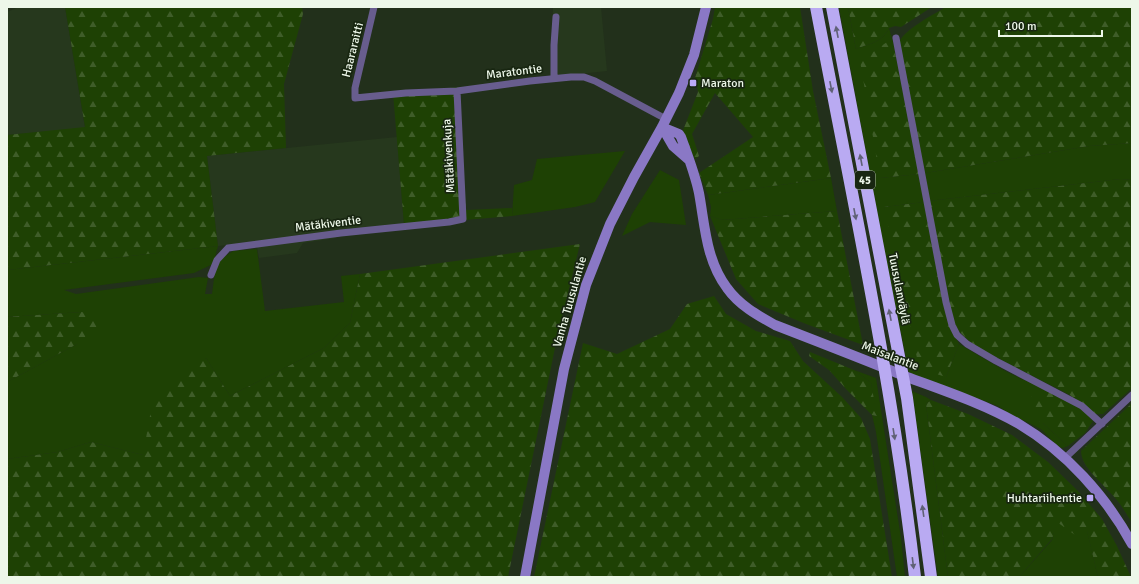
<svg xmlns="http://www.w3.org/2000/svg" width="1139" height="584" viewBox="0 0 1139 584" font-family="Signika,sans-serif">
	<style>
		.built { fill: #26381d }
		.grass { fill: #1e4104 }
		.forest { fill: url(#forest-firs) }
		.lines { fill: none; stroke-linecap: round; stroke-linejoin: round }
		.street { stroke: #685d8e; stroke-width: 7 }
		.secondary { stroke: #8a78c5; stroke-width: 10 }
		.highway { stroke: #b9aaf2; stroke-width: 12 }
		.oneway { fill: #606176 }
		.poi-dot { fill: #bbaaf6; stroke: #182611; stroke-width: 1.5 }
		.labels { text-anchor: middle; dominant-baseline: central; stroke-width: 3.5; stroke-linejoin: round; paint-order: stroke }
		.shield { fill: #182611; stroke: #adb8a8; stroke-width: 1 }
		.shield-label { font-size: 11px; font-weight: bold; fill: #edf7e9 }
		.street-label { font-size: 12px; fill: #edf7e9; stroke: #182611 }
		.poi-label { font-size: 12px; fill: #edf7e9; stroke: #182611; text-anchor: start }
	</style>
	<defs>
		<pattern id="forest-firs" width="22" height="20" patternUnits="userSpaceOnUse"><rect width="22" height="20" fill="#1e4104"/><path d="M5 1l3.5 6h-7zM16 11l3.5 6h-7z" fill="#3f5d29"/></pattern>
	</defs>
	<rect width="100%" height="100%" fill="#22301b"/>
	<path class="built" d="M19 7H65L85 128 7 135V12Z
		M553 7H601L607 71 550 77Z
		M397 137 404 225 335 233 336 238 303 243 297 253 259 258 256 242 218 246 207 156Z"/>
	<path class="grass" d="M839 7H848L856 49C871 43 881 43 889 28L893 42 880 178 919 174 924 202 884 207 946 377 959 344 1007 372 1044 389 1043 423 1068 446 1063 448 1058 447 1042 430 1027 422 1013 416 998 406 909 373 881 232Z
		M1132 143V180L1121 179 929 201 925 173 1089 146Z
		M625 151 595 202 575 207 512 216 514 185 532 180 537 159Z
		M660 170 679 180 686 225 650 222 622 236 632 214Z
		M831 178 837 211 722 220 710 216 711 207 708 195Z
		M218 246 213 264 194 273 64 290 76 294 199 277 208 278 205 294H212L215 271 220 260 233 251 257 249 265 311 344 302 341 276 360 274 350 323 324 348 230 396 206 358 143 455 91 442 58 452 7 459V382L77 344 82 312 7 317V270Z
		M854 370 876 378 901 538 905 577H897L876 432 872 415 876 416 871 383Z
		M912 391 926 397 931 400 926 404 948 577H938Z
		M1056 521 1087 530 1098 577H1019L1052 540Z"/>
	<path class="forest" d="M65 7H302L303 14 284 84 286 148 207 156 218 246 7 270V135L85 127Z
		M715 7H800L813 91 831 178 708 195 699 173 753 137 715 93 692 134 699 156 695 159 682 133 698 92 695 78 713 19Z
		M848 7H932L901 27 895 26 889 28C881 43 871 43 856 49Z
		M946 7H1132V143L1089 146 925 173 898 45C902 30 933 15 946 7Z
		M887 42H893L919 174 880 178 860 61Z
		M459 87 466 210 512 208V216L404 225 393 93Z
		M1121 179 1132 180V388L1103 414H1095L1070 395 982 350 969 341 954 326 929 201Z
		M924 202 947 320 959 344 946 377 930 372 917 358 884 207Z
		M837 211 863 345 806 324 758 304 736 279 710 216 722 220Z
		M580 244 557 338 508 577H7V459L58 452 91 442 143 455 153 399 206 358 230 396 324 348 350 323 360 274Z
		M714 296 726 314 756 331 790 341 803 361 842 397 861 418 870 439 892 577H534L583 343 617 354 670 329 687 304Z
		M82 312 105 319 77 344 7 382V317Z
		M810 352 854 370 871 383 877 416 872 415 846 389 829 370 809 356Z
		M1044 389 1081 407 1093 421 1085 433 1068 446 1043 423 1037 420 1031 394Z
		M931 400 968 414 1012 435 1048 462 1077 490 1102 519 1117 546 1131 577H1098L1087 531 1075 535 1057 522 1052 539 1019 577H948L926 404Z
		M1132 403V523C1127 515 1122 506 1116 499 1106 486 1081 468 1081 451Z"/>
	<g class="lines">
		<path class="street" d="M374 7 355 88V98L406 93 457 91 530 81 571 77H584L595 81 666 119
			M896 38 946 302 952 325 957 335 967 344 996 361 1082 406 1102 424
			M554 78V45L556 17
			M211 275 217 260 228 248 341 233 449 222 463 219 457 91
			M1065 458 1132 395"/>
		<path class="secondary" d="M662 127 679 134 681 137C688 156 695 174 699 193 705 226 706 260 727 288 739 305 757 315 775 325 819 342 863 359 907 377 945 391 984 404 1019 424 1066 452 1106 496 1132 544
			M662 127 673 146 689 160
			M525 577 564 369 586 285 610 224 634 177 662 127 679 93 694 55 706 7"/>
		<path class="highway" d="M816 7C852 196 893 386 915 577
			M832 7 907 398 931 577"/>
	</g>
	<defs><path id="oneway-solid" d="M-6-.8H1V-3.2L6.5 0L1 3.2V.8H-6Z"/></defs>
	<g class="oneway">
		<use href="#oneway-solid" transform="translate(837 32) rotate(-101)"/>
		<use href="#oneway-solid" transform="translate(831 87) rotate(79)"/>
		<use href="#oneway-solid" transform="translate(861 160) rotate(-101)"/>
		<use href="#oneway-solid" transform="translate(855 214) rotate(79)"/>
		<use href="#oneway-solid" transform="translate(890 315) rotate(-101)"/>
		<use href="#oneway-solid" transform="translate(894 434) rotate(81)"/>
		<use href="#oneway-solid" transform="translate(923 511) rotate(-98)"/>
		<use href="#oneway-solid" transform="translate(913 563) rotate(83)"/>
	</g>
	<g class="poi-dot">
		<rect x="689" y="79" width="8" height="8" rx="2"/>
		<rect x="1086" y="494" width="8" height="8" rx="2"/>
	</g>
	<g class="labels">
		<rect class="shield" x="855" y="171" width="20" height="18" rx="3"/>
		<g class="shield-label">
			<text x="865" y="180">45</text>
		</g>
		<g class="street-label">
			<text transform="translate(353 50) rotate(-76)">Haararaitti</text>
			<text transform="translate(514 72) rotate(-7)">Maratontie</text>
			<text transform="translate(449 156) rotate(-93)">Mätäkivenkuja</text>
			<text transform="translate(328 224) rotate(-7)">Mätäkiventie</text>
			<text transform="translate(899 289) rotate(79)">Tuusulanväylä</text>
			<text transform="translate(570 302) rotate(-74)">Vanha Tuusulantie</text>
			<text transform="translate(890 356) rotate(21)">Maisalantie</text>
		</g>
		<g class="poi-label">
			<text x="701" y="83">Maraton</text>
			<text x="1082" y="498" text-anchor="end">Huhtariihentie</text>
		</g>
	</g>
	<rect width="1139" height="584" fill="none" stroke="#edf7e9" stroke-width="16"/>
	<path d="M999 30v6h103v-6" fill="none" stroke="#edf7e9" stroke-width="2"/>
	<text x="1005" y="30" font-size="12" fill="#edf7e9" stroke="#182611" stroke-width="3" paint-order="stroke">100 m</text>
</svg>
